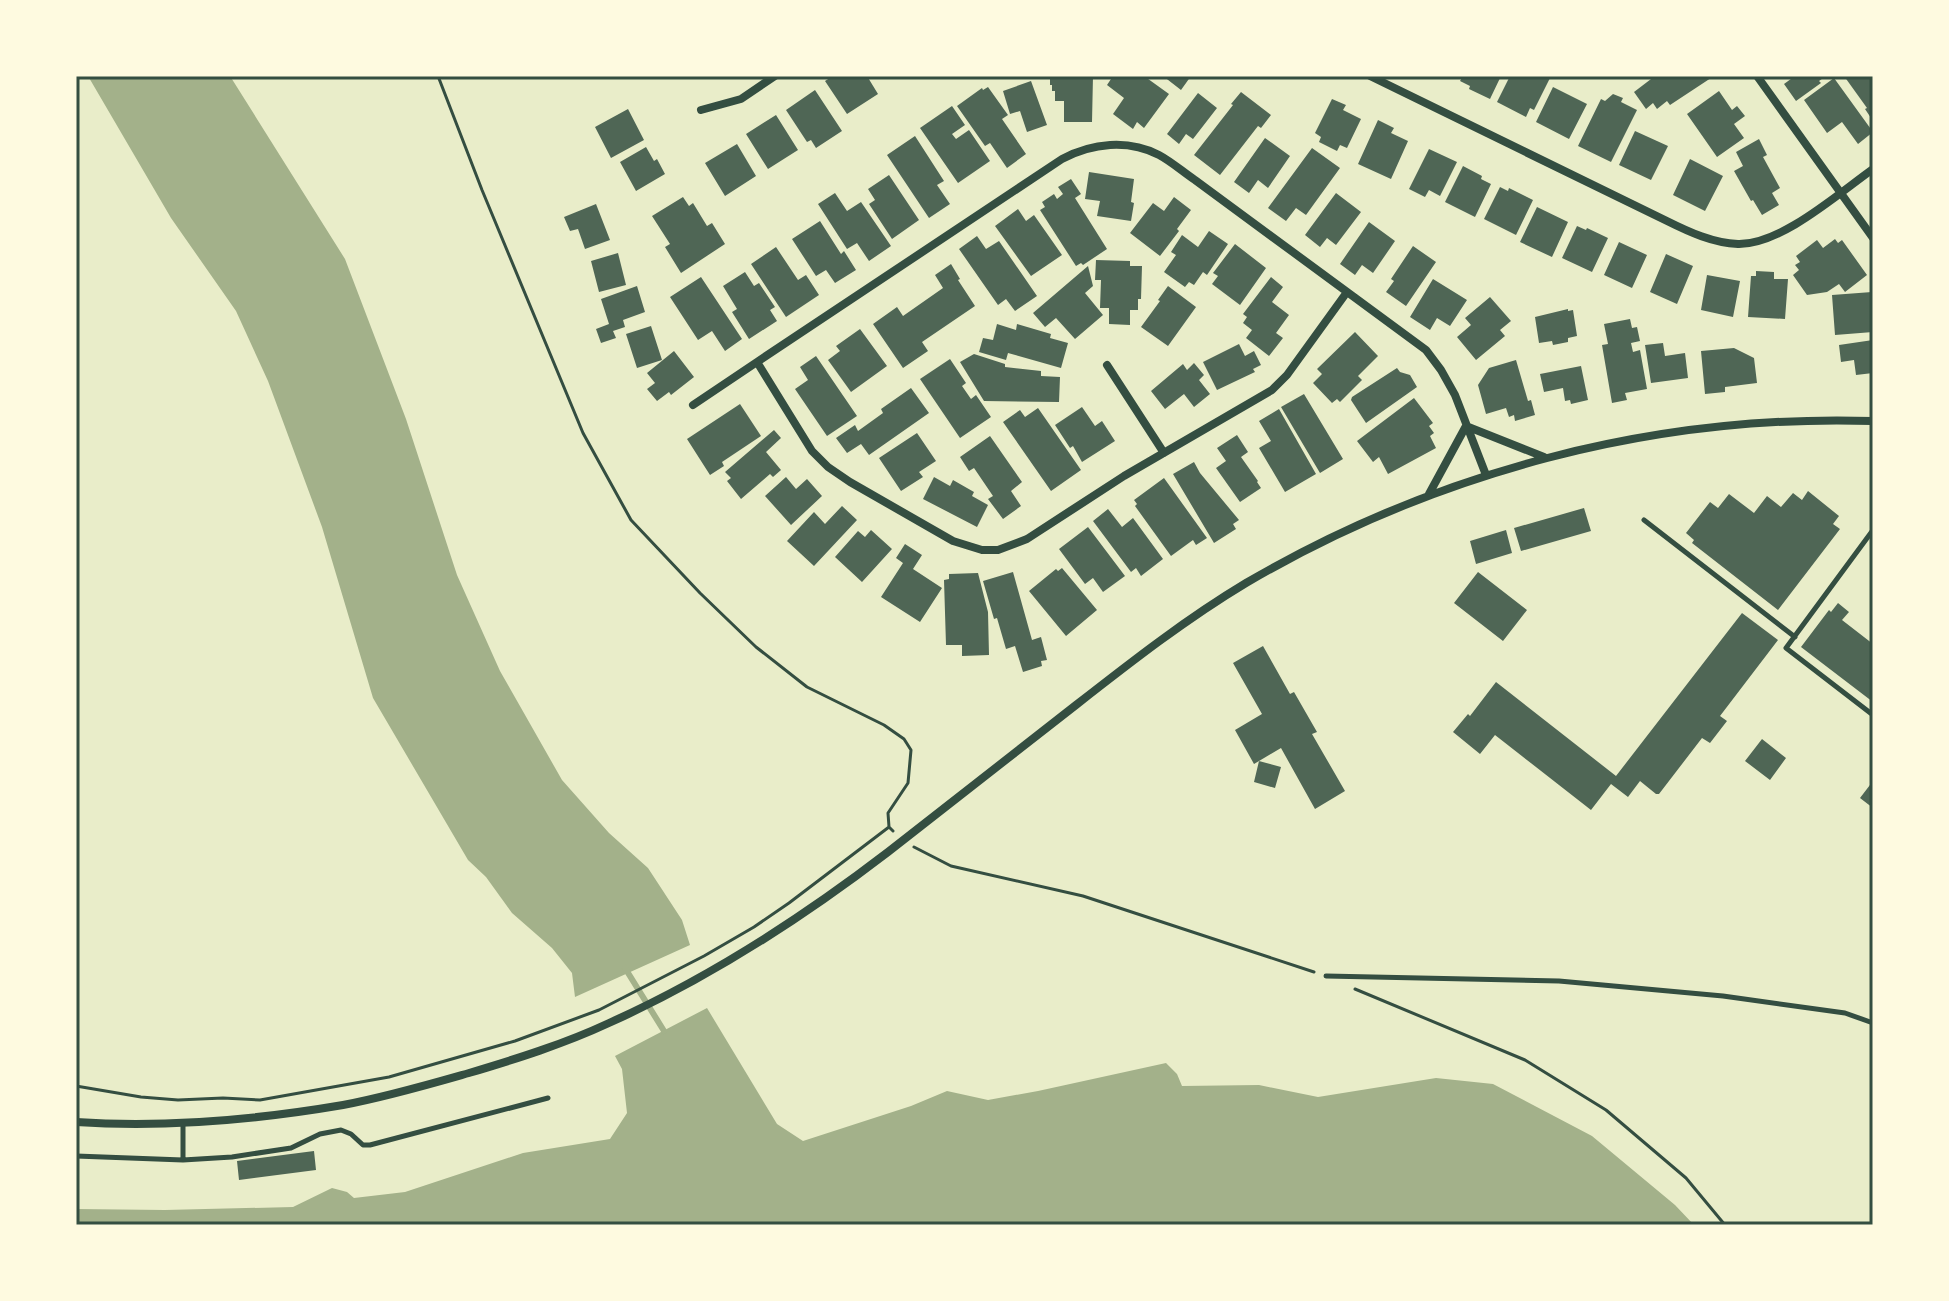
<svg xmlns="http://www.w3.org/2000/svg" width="1949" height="1301" viewBox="0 0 1949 1301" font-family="'PT Serif',serif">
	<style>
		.water { fill: #a3b18a }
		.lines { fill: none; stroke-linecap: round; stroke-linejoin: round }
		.stream { stroke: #a3b18a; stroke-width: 6 }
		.building { fill: #4f6655 }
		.path { stroke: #344e41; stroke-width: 3 }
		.service { stroke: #344e41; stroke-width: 5 }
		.minor { stroke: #344e41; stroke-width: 8 }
		.neatline { fill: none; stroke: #344e41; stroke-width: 3 }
	</style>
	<rect width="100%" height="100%" fill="#e9edc9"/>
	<path class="water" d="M88 76H230L345 259 406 419 457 575 500 671 562 780 609 833 648 868 682 920 690 945 575 997 572 973 552 948 512 913 486 877 468 860 373 698 322 527 268 381 236 311 171 218Z
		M707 1008 777 1124 803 1141 911 1106 947 1091 988 1100 1038 1091 1166 1063 1177 1074 1182 1086 1259 1085 1318 1097 1436 1078 1493 1084 1592 1136 1675 1205 1694 1225H76V1209L165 1210 293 1207 332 1188 347 1192 354 1198 405 1192 523 1153 610 1139 627 1113 622 1069 615 1056Z"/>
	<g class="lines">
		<path class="stream" d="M625 968 664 1031"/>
	</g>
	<path class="building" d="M833 76H867L878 94 847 114 825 81Z
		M1050 76H1093L1092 122H1064V101H1055V91H1052V85H1050Z
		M1113 76H1144L1169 94 1144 128 1137 122 1133 129 1113 114 1124 98 1107 85Z
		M1163 76H1191L1181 90Z
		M1463 76H1501L1490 99 1469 89 1470 86 1460 81Z
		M1510 76H1551L1534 110 1530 108 1526 117 1497 102Z
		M1655 76H1714L1670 105 1667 101 1657 109 1653 103 1646 109 1634 92Z
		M1795 76H1826L1819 81 1821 83 1796 101 1784 84Z
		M1844 76H1873V121L1865 109 1867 108Z
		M1834 78 1873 132 1858 144 1842 122 1827 133 1804 100Z
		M1031 81 1047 125 1027 132 1020 111 1010 114 1003 91Z
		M988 87 1008 115 1002 119 1026 154 1007 168 990 143 985 146 957 106 982 88 983 90Z
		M1553 87 1587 104 1569 139 1536 122Z
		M815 90 842 131 816 148 811 140 807 142 786 110Z
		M1719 91 1732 110 1737 106 1745 116 1734 124 1744 138 1717 157 1687 114Z
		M1241 92 1271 115 1261 128 1258 126 1220 175 1194 155 1233 105 1231 104Z
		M1198 93 1217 108 1193 139 1186 134 1179 144 1167 134Z
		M1613 94 1623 98 1621 102 1637 110 1611 162 1578 146 1601 99 1605 101Z
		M1332 99 1346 105 1343 110 1361 119 1347 148 1340 145 1337 151 1319 142 1321 137 1315 133Z
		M952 106 965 125 952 134 956 139 969 130 990 161 958 183 920 128Z
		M628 109 644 140 611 158 595 127Z
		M776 115 798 150 768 169 746 134Z
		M1378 120 1394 128 1391 133 1408 141 1391 179 1358 164Z
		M1635 131 1668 146 1651 180 1619 165Z
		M915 136 944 181 937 185 950 204 929 218 887 155Z
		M1265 138 1290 156 1268 188 1258 180 1249 193 1234 182Z
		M1759 139 1767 155 1763 157 1780 188 1772 193 1779 205 1762 215 1753 200 1751 201 1734 171 1743 166 1736 152Z
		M737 144 756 176 725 196 705 163Z
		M646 147 654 161 657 159 665 174 636 191 620 162Z
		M1312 148 1340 168 1306 215 1296 208 1286 221 1268 208Z
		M1429 149 1457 162 1440 196 1429 190 1425 197 1409 189Z
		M1690 159 1723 176 1705 211 1673 195Z
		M1463 166 1482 176 1481 179 1491 184 1475 217 1445 202Z
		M1089 172 1134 179 1131 202 1134 203 1131 221 1097 216 1100 201 1085 199Z
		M889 175 919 220 892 239 869 204 875 200 868 189Z
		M1071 179 1081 194 1075 198 1107 249 1083 265 1081 263 1076 266 1040 210 1045 207 1042 202 1054 194 1057 199 1063 194 1058 187Z
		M1500 187 1508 191 1509 188 1533 200 1516 235 1484 219Z
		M835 193 847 211 861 202 891 246 869 261 857 243 847 249 818 204Z
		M1336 193 1361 212 1336 245 1327 238 1320 247 1305 235Z
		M683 197 689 206 693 203 707 226 712 223 725 244 681 273 665 247 670 244 652 216Z
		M1174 197 1191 210 1177 229 1179 231 1160 256 1130 233 1153 203 1164 211Z
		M596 204 610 240 585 249 578 229 570 231 564 217Z
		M1537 207 1568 222 1552 257 1520 242Z
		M1018 209 1026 221 1034 215 1062 255 1031 276 995 226Z
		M820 221 841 254 844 251 856 270 835 283 826 270 816 276 792 239Z
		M1369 222 1395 241 1373 273 1362 265 1355 275 1340 264Z
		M1577 226 1586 230 1587 228 1608 238 1592 272 1562 258Z
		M1209 231 1228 244 1207 275 1203 272 1194 285 1189 282 1185 287 1164 272 1176 255 1171 252 1182 235 1198 247Z
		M977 236 986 249 999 241 1037 296 1015 311 1006 299 998 305 959 249Z
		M1835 239 1838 243 1842 240 1867 275 1845 292 1839 284 1827 292 1807 295 1793 275 1799 270 1795 265 1800 262 1796 256 1817 240 1823 248Z
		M1619 242 1647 255 1632 288 1604 275Z
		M1235 244 1266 268 1240 305 1212 284 1218 276 1213 273Z
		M1413 246 1436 262 1406 306 1386 292 1394 281 1391 279Z
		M776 247 798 280 806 275 819 295 786 317 751 264Z
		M618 253 626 285 599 292 591 261Z
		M1666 254 1693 266 1677 304 1650 292Z
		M1096 260 1130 261V266H1142L1141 299H1138V310H1130V325L1109 324V308H1100L1101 280H1095Z
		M951 264 960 279 958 280 975 306 922 342 928 351 903 368 873 324 897 307 903 316 943 288 935 275Z
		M1088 266 1093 286 1085 293 1103 315 1075 339 1056 318 1045 327 1033 313Z
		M1756 271 1774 272V279H1788L1785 319 1748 317 1751 276H1756Z
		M745 272 754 286 759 283 775 307 770 310 777 321 749 339 732 312 737 309 723 286Z
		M1707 275 1740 281 1733 317 1701 310Z
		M701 277 742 339 725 351 712 331 698 340 670 297Z
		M1271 277 1283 287 1272 302 1289 315 1276 333 1283 338 1269 356 1246 338 1252 330 1243 323 1247 317 1243 314Z
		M1433 279 1467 300 1450 326 1437 318 1430 330 1410 317Z
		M637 286 645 312 623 320 625 327 613 331 616 338 601 343 596 329 609 324 601 299Z
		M1168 286 1196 307 1168 346 1141 327 1160 301 1158 300Z
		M1872 292 1873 332 1835 335 1832 295Z
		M1490 297 1511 321 1500 330 1505 336 1476 360 1457 337 1471 325 1465 318Z
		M1568 309V311L1573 310 1577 336 1568 338V342L1553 345 1552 341 1539 343 1535 317Z
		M1630 319 1632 328 1637 327 1640 341 1631 343 1633 352 1640 350 1647 389 1625 393 1627 400 1612 403 1602 345 1608 344 1604 324Z
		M997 324 1016 330 1017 324 1051 334 1050 338 1068 343 1061 368 1008 353 1006 360 979 352 983 338 993 340Z
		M651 326 662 360 637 368 626 334Z
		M860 329 887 366 851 392 828 360 840 351 836 346Z
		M1355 332 1378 356 1358 376 1362 380 1340 402 1337 399 1332 403 1313 383 1322 374 1317 369Z
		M1873 340V373L1856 375 1854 360 1841 362 1839 345Z
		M1663 343 1665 356 1685 353 1688 378 1651 383 1645 345Z
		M1239 344 1245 356 1254 351 1261 365 1253 369 1255 372 1217 390 1203 362Z
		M1734 348 1754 358 1757 383 1725 387V392L1705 394 1701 351Z
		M674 351 694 377 671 395 669 392 657 401 647 389 655 383 647 373Z
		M974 354 1005 364V367L1041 371V376L1060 377 1059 402 984 401 960 362Z
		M816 356 857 416 827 436 795 389 808 380 800 367Z
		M950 359 966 383 962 386 971 399 976 395 991 417 960 438 920 379Z
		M1516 360 1528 401 1531 400 1535 415 1515 421 1514 415 1509 417 1506 408 1486 414 1478 385 1489 368Z
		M1194 363 1204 375 1199 380 1210 394 1194 407 1184 394 1165 409 1151 391 1183 364 1187 370Z
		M1581 366 1588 400 1571 404 1570 400 1565 401 1563 388 1544 392 1540 374Z
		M1397 368 1400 372 1410 375 1417 387 1366 423 1351 400 1352 397Z
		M911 388 929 413 869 455 861 444 847 453 836 438 855 425 858 431 883 413 881 409Z
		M1304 394 1343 459 1320 473 1281 407Z
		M1414 398 1433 423 1429 426 1434 433 1430 436 1436 448 1388 474 1379 457 1373 462 1357 441Z
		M740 404 761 436 722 462 724 466 710 475 687 439Z
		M1082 407 1095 426 1102 421 1115 441 1082 462 1073 446 1070 448 1055 425Z
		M1038 408 1081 470 1051 491 1003 422 1020 410 1025 417Z
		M1279 409 1316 474 1285 492 1259 448 1271 441 1259 421Z
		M774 430 781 438 766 452 781 470 773 477 770 474 741 499 727 481 731 478 725 472Z
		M917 433 936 461 919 472 923 477 901 491 879 458Z
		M1237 435 1248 452 1241 457 1258 481 1257 482 1261 488 1240 502 1216 468 1226 461 1217 448Z
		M990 436 1022 482 1011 491 1021 506 1003 519 988 499 993 496 974 468 969 471 960 457Z
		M1194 462 1200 473 1239 520 1233 524 1236 529 1214 543 1173 474Z
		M786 477 796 489 807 479 822 496 791 525 765 496Z
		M934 477 950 486 953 480 974 492 972 496 988 505 977 527 923 499Z
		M1164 478 1207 538 1196 545 1193 540 1171 556 1135 506 1137 504 1134 500Z
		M1808 491 1839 516 1833 524 1840 529 1778 610 1692 543 1694 540 1686 533 1710 502 1718 508 1729 494 1754 513 1767 496 1781 507 1793 493 1802 500Z
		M842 506 857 520 814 566 787 541 814 512 825 524Z
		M1584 508 1591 531 1521 551 1514 528Z
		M1108 509 1122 527 1133 518 1163 559 1141 576 1136 568 1131 572 1093 521Z
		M1088 527 1125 576 1103 592 1093 578 1085 584 1059 549Z
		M871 530 892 549 862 582 835 557 858 531 865 537Z
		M1506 530 1512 553 1476 564 1470 541Z
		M905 544 922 555 913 569 942 588 920 622 881 597 903 563 896 558Z
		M1062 568 1097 610 1066 636 1029 591 1056 569 1058 571Z
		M1013 572 1032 640 1041 637 1047 660 1041 661 1042 666 1023 672 1015 646 1006 649 997 618 994 619 983 581Z
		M1478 572 1527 610 1503 641 1454 603Z
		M978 573 988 612 989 655 962 656V645H946L944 580 949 579V574Z
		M1838 603 1849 612 1842 620 1873 644V702L1801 647 1829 610 1831 612Z
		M1742 613 1778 640 1720 716 1727 721 1710 743 1702 738 1659 794H1656L1640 781 1628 797 1611 784 1591 810 1495 735 1480 754 1453 732 1468 714 1470 716 1496 682 1616 776Z
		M1263 646 1290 694 1294 692 1317 732 1312 734 1345 791 1315 809 1281 748 1254 764 1235 730 1262 714 1233 663Z
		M1762 739 1786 758 1770 780 1745 761Z
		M1259 761 1281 767 1275 788 1254 782Z
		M1873 781V808L1860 798Z
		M314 1151 316 1170 239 1180 237 1161Z"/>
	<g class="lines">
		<path class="path" d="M438 76 482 190 583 433 631 520 700 593 756 647 807 687 884 725 904 739 911 750 908 783 888 813 889 827 893 831
			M914 847 951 866 1083 896 1314 972
			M1355 989 1525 1060 1606 1110 1686 1178 1725 1225
			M76 1086 141 1097 178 1100 223 1098 260 1100 389 1077 515 1041 599 1010 704 956 754 927 789 903 889 827"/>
		<path class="service" d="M1644 520 1795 637
			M1873 530 1786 648 1873 715
			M1326 976 1559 981 1723 996 1845 1013 1873 1023
			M183 1123V1160
			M76 1156 183 1160 232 1157 291 1148 320 1134 341 1130 351 1134 363 1145H370L548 1098"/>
		<path class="minor" d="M1370 76 1667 221C1689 232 1713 243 1738 244 1781 245 1839 193 1873 169
			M1757 76 1873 238
			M701 110 741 99 775 76
			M1347 292 1287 375 1272 390 1124 476 1027 539 998 550H982L953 541 850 482 828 467 812 451 757 362 1062 159C1092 143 1128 139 1159 155 1172 162 1183 172 1195 180L1426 350 1441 370 1455 395 1486 475
			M1107 365 1164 453
			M693 405 757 362
			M1429 494 1466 426 1544 457
			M76 1122C166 1128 255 1120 343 1105 386 1097 427 1085 469 1073 516 1059 564 1044 609 1023 709 978 802 918 888 852 951 803 1014 754 1076 705 1131 662 1186 619 1246 583 1436 472 1653 414 1873 421"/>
	</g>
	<rect width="1949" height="1301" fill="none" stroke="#fefae0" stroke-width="156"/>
	<rect x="78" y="78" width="1793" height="1145" class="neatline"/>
</svg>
